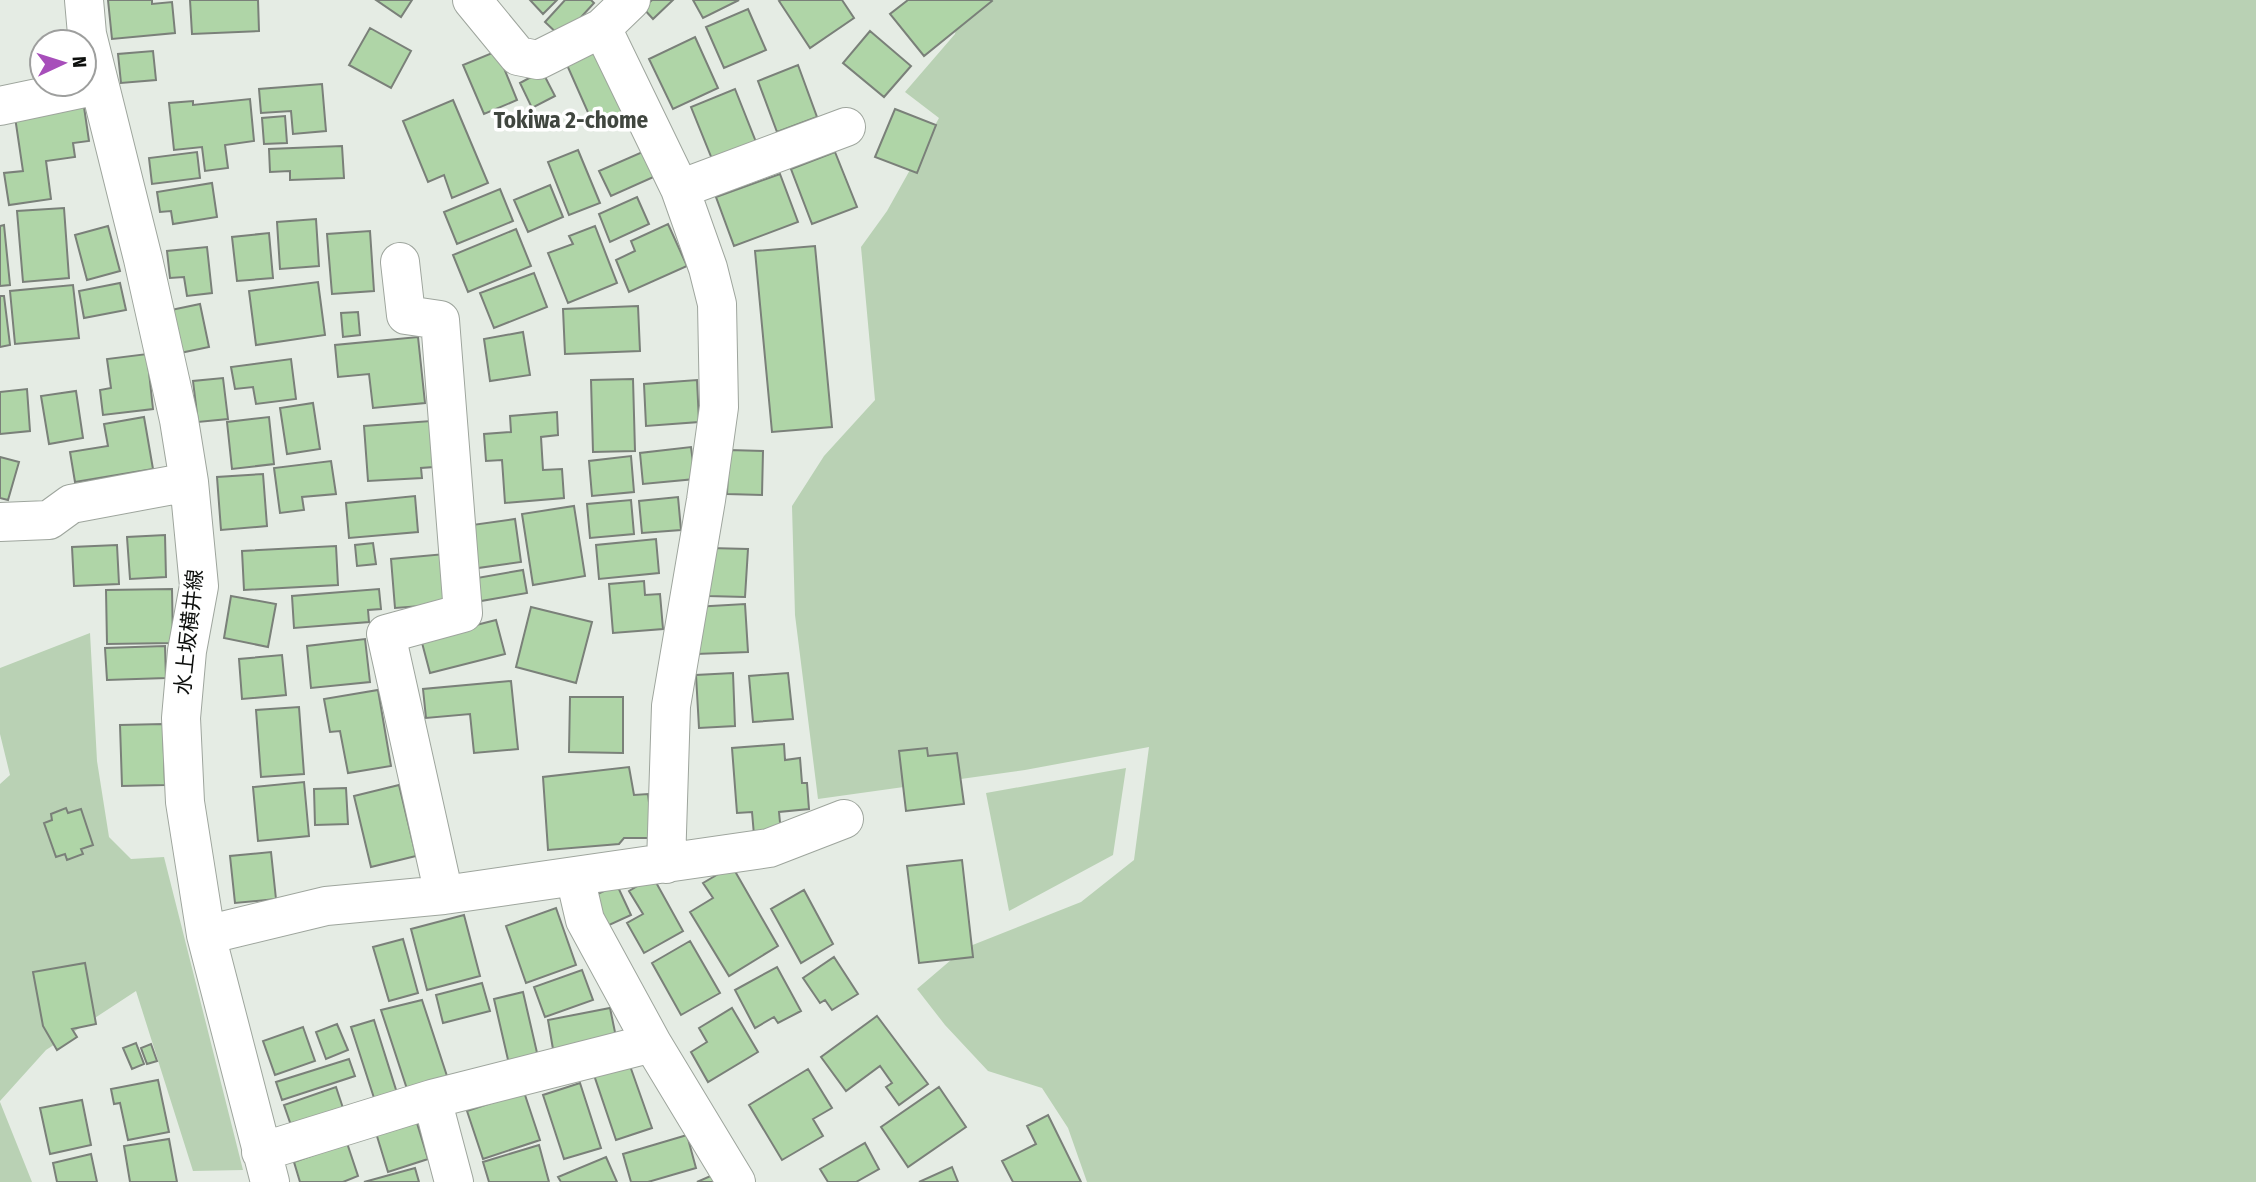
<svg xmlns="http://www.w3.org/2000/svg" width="2256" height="1182" viewBox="0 0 2256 1182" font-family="'Fira Sans Condensed','Noto Sans JP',sans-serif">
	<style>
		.green { fill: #b9d1b4 }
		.building { fill: #afd5a7; stroke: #7a8079; stroke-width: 2 }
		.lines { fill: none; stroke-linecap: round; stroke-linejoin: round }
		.street-casing { stroke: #9ea59d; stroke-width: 40 }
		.street { stroke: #fff; stroke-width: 38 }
		.labels { text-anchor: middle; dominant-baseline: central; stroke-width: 7; stroke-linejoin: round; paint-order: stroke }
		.street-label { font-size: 21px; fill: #0d0f0d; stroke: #fff }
		.neighbourhood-label { font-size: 23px; font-weight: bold; fill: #40463f; stroke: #fff }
	</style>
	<rect width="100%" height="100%" fill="#e5ece4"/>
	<path class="green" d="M961 0H2256V1182H1087L1068 1128 1042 1088 988 1071 945 1025 917 989 965 948 1081 902 1134 860 1149 747 1025 770 818 799 795 615 792 506 824 456 875 400 861 247 887 211 939 118 905 92 955 34Z
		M90 633 97 761 109 837 131 859 164 857 243 1170 193 1171 136 991 46 1050 0 1101V784L10 775 0 734V668Z
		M1126 768 1113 855 1009 911 986 793Z
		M0 1102 32 1182H0Z"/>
	<path class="building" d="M108 0H152V4L172 2 175 33 112 39Z
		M190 0H258L259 31 192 34Z
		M376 0H412L401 17Z
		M530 0H557L543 14Z
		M565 0H591L594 3 562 38 545 22Z
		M652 0H673L653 19 643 8Z
		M693 0H739L703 18Z
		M781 0H842L854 18 810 48 779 1Z
		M908 0H991L992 1 924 56 890 14Z
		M748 9 766 50 724 68 706 27Z
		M370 28 411 51 391 88 349 65Z
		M870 31 911 66 884 97 843 63Z
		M695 37 718 88 673 109 649 59Z
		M602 49 629 110 594 126 567 65Z
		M153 51 156 80 121 83 118 54Z
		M497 51 517 100 484 114 463 65Z
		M798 65 817 117 777 132 758 81Z
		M542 71 555 96 532 108 520 83Z
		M322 84 326 131 293 134 291 111 261 113 259 89Z
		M735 89 756 142 712 159 691 107Z
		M250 99 254 141 225 145 228 168 205 171 202 147 174 150 169 103 193 101V105Z
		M453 100 488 183 452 198 444 175 428 182 403 121Z
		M84 107 89 141 73 143 75 157 46 161 51 199 9 205 4 173 23 171 15 117Z
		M895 109 936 125 917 173 875 157Z
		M285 116 287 143 264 144 262 118Z
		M342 146 344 178 290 180V171L270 172 269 149Z
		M578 150 600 203 569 215 548 162Z
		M647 150 658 175 611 196 599 171Z
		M197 152 200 178 152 184 149 158Z
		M835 152 857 207 812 224 791 169Z
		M780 174 798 222 734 246 716 197Z
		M212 183 217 217 173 224 171 211 160 212 157 192Z
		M550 185 563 217 528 232 514 200Z
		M500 189 513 221 457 244 444 212Z
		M637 197 649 224 610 242 599 214Z
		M64 208 69 278 23 282 17 211Z
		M316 219 319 266 280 269 277 222Z
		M668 224 687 266 629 292 616 260 635 251 631 241Z
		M4 225 10 285 0 286V226Z
		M108 226 120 271 87 280 75 235Z
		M595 226 617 283 568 303 548 253 573 244 569 236Z
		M516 229 531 266 468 292 453 255Z
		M370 231 374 291 332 294 327 234Z
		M269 233 273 278 237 281 232 237Z
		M815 246 832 427 772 432 755 251Z
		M207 247 212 293 187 296 184 277 170 278 167 251Z
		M534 273 547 307 494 328 480 293Z
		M318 282 325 335 256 345 249 291Z
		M120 283 126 310 84 318 79 291Z
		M73 285 79 338 15 344 10 291Z
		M0 296H4L10 345 0 347Z
		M200 304 209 347 180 353 171 310Z
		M638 306 640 351 565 354 563 309Z
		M358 312 360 335 343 337 341 313Z
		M523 332 530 375 490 381 484 339Z
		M418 337 425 403 373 408 369 374 338 377 335 345Z
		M147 354 153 409 103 415 100 390 111 388 107 359Z
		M291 359 296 399 256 404 253 387 235 389 231 367Z
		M223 378 228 419 198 422 193 381Z
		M633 379 635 451 593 452 591 380Z
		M697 380 699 422 646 426 644 384Z
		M27 389 30 431 0 434V392Z
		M76 391 83 438 49 444 41 396Z
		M313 403 320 449 287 454 280 408Z
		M557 412 558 435 541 437 543 470 562 469 564 498 505 503 502 460 486 461 484 434 511 432 510 416Z
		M144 417 153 469 75 482 70 452 108 446 104 424Z
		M269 417 274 464 232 469 227 422Z
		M431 421 434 467 421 468 422 478 368 481 364 426Z
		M691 447 695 479 643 484 640 453Z
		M729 450 763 451 762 495 727 494Z
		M631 456 634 492 592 496 589 461Z
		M0 457 19 462 8 500 0 498Z
		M331 461 336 494 302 497 304 510 280 513 274 468Z
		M263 474 267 526 221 530 217 477Z
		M415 496 418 532 349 538 346 503Z
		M678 497 681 530 642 533 639 501Z
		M631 500 634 534 590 538 587 504Z
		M574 506 585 576 533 585 522 514Z
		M515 519 521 562 478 568 472 525Z
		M165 535 166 577 130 579 127 537Z
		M656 539 659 573 599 579 596 545Z
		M373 543 376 564 357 566 355 545Z
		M117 545 119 584 74 586 72 547Z
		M336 546 338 585 244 590 242 551Z
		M710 548 748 549 745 597 708 596Z
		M445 554 448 604 395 608 391 559Z
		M523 570 527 593 481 601 477 578Z
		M644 581 645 595 660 594 663 629 613 633 609 584Z
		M172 589 173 643 107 644 106 590Z
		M379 589 381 609 368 610 369 622 294 628 292 596Z
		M231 596 276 604 268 647 224 638Z
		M745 604 748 652 696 654 694 607Z
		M531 607 592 622 576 683 516 667Z
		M496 620 505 654 430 673 421 639Z
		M365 639 370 682 311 688 307 646Z
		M165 646 166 678 107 680 105 648Z
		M282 655 286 695 242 699 239 659Z
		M733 673 735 726 699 728 696 675Z
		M788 673 793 719 753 722 749 676Z
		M511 681 518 749 474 753 470 714 426 718 423 689Z
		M378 690 391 766 348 773 340 731 330 732 324 699Z
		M570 697H623V753L569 752Z
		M299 707 304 774 261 777 256 710Z
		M163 724 165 785 122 786 120 725Z
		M784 744 785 760 800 758 802 783H807L809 809 779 812 781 833 754 835 752 812 737 813 732 748Z
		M927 748 928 756 957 753 964 804 906 811 899 751Z
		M629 767 634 795 648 794 653 838H624L619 844 548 850 543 777Z
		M304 782 309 836 258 841 253 787Z
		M399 785 416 856 371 867 354 796Z
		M346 788 348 824 315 825 314 789Z
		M66 808 68 813 81 809 93 845 81 849 83 854 67 860 65 854 56 857 44 823 52 820 51 814Z
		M271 852 276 899 235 903 230 856Z
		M962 860 973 957 919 963 907 866Z
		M732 866 778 946 729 976 690 912 713 898 703 883Z
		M653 877 683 931 644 953 627 923 643 914 629 891Z
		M617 885 631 915 607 926 593 896Z
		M804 890 833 944 801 963 771 909Z
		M556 908 576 965 526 983 506 926Z
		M464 915 480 976 427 990 411 929Z
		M403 939 418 993 389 1001 373 947Z
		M690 941 720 993 681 1015 652 963Z
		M834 957 858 994 832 1010 825 1000 820 1003 803 978Z
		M85 963 96 1024 72 1029 77 1037 57 1050 43 1026 33 972Z
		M777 967 801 1011 778 1023 774 1017 755 1028 735 990Z
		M582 970 593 1000 545 1017 534 987Z
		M482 983 490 1011 443 1023 436 995Z
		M523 992 538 1057 509 1064 494 999Z
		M422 1000 448 1079 408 1092 381 1010Z
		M610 1008 616 1037 553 1049 548 1020Z
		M732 1008 758 1052 708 1082 691 1052 707 1042 699 1028Z
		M877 1016 928 1084 899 1105 886 1087 892 1083 880 1066 846 1091 821 1057Z
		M374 1020 397 1093 375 1101 351 1027Z
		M337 1024 348 1050 326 1059 316 1032Z
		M303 1027 315 1061 275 1075 263 1041Z
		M136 1043 144 1064 132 1069 123 1048Z
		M151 1044 157 1061 147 1064 141 1048Z
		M349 1059 355 1076 282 1100 276 1082Z
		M629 1063 652 1128 616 1140 594 1075Z
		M808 1069 832 1108 813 1119 823 1136 782 1160 749 1105Z
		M158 1080 169 1132 128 1140 120 1103 114 1104 111 1089Z
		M580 1083 601 1148 564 1159 543 1095Z
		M336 1087 345 1114 293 1131 284 1105Z
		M939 1087 966 1127 908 1167 881 1127Z
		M524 1092 540 1140 483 1159 467 1111Z
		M82 1100 91 1145 50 1154 40 1108Z
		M1048 1115 1081 1182H1013L1002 1161 1036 1144 1027 1126Z
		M416 1120 428 1159 388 1172 376 1133Z
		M687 1135 696 1168 648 1182H631L623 1154Z
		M169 1139 177 1182H130L124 1146Z
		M347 1143 358 1176 343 1182H300L294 1162Z
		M865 1143 879 1169 856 1182H828L820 1169Z
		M539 1145 549 1182H489L483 1162Z
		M91 1154 97 1182H57L53 1163Z
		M606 1157 617 1182H561L558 1177Z
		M952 1167 958 1182H919Z
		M415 1168 419 1182H364Z
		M715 1174 718 1182H697Z"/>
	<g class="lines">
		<defs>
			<path id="street" d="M84 0 87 34 143 259 179 420 189 482 199 586 187 651 181 718 185 802 206 935 270 1182
				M472 0 518 56 538 60 602 28 631 0
				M602 28 680 189 708 268 717 304 719 407 706 500 671 706 666 864
				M0 106 99 85
				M680 189 846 127
				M400 262 406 315 440 320 463 613 386 634 444 895
				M0 522 49 520 71 504 189 482
				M575 877 585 920 652 1043 736 1182
				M206 935 326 906 444 895 769 848 844 819
				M432 1099 454 1182
				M261 1152 432 1099 652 1043"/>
		</defs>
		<use href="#street" class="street-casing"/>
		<use href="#street" class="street"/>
	</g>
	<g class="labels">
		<g class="street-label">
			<text transform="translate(189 632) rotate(-84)">水上坂横井線</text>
		</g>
		<g class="neighbourhood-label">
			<text x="571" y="120">Tokiwa 2-chome</text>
		</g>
	</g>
	<g transform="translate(63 63) rotate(86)"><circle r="33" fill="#ffffff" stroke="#9e9f9e" stroke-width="2"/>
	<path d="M0-5L12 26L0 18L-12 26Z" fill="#a74eba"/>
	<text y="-10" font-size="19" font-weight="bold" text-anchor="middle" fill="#0d0f0d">N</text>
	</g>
</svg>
